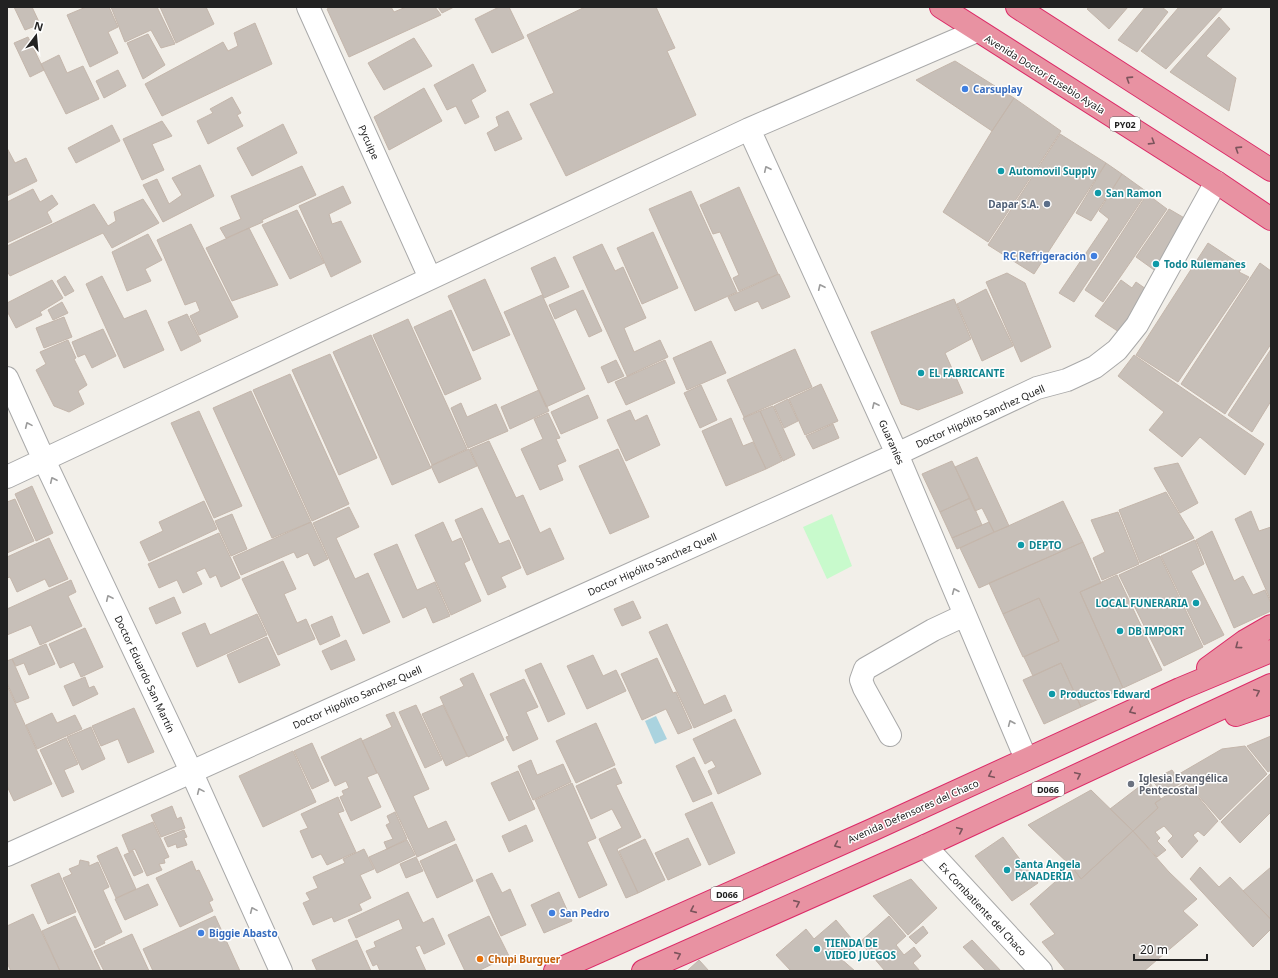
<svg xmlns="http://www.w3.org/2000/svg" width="1278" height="978" viewBox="0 0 1278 978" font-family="'Noto Sans',sans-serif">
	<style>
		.park { fill: #c8facc }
		.water { fill: #aad3df }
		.building { fill: #c7bfb8; stroke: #c4b6ab }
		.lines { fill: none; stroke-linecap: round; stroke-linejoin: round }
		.minor-casing { stroke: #a9a9a9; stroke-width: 24 }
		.highway-casing { stroke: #dc2a67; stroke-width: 24 }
		.minor { stroke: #fff; stroke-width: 22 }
		.highway { stroke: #e892a2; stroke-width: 22 }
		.oneway { stroke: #7b545c }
		.oneway2 { stroke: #9c9c9c }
		.shop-dot { fill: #3f7fe0; stroke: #fff; stroke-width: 1.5 }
		.culture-dot { fill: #0f9aa8; stroke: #fff; stroke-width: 1.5 }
		.service-dot { fill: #5c6f8a; stroke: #fff; stroke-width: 1.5 }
		.worship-dot { fill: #6b7280; stroke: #fff; stroke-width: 1.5 }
		.food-dot { fill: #e8710a; stroke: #fff; stroke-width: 1.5 }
		.labels { text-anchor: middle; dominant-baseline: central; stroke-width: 3; stroke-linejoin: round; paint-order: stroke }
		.shield { fill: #fff; stroke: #646464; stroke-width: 1 }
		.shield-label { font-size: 9px; font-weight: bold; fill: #222 }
		.street-label { font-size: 10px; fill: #222; stroke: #fff }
		.shop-label { font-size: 10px; font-weight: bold; fill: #366cbe; stroke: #fff; text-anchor: start }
		.culture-label { font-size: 10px; font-weight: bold; fill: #0d838f; stroke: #fff; text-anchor: start }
		.service-label { font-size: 10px; font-weight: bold; fill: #4e5e75; stroke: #fff; text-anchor: end }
		.worship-label { font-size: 10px; font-weight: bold; fill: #5b616d; stroke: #fff; text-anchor: start }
		.food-label { font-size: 10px; font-weight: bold; fill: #c56008; stroke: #fff; text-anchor: start }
	</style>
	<rect width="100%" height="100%" fill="#f2efe9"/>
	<path class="park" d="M832 514 852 566 827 579 803 527Z"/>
	<path class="water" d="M656 716 667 739 655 744 645 721Z"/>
	<path class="building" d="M14 7H32L40 24 25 30Z
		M86 7H109L118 27 108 32 118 53 90 67 67 15Z
		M111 7H157L175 44 161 48 151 30 125 42Z
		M160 7H206L214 24 176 43Z
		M331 7H391L394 12 406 7H435L441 15 349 57 327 9Z
		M438 7H454L442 13Z
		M499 7H509L524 38 492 53 475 19Z
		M585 7H656L675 48 667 51 696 115 566 176 530 104 554 93 527 35Z
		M1090 7H1128L1109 29 1087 9Z
		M1145 7H1162L1168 12 1137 52 1118 40Z
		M1179 7H1223L1166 69 1141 51Z
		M1219 17 1230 29 1206 56 1236 78 1229 111 1170 72Z
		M255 23 272 64 162 116 145 84 223 42 228 51 238 46 234 33Z
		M148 34 165 65 143 79 127 43Z
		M28 37 44 70 30 77 14 43Z
		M414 38 432 66 384 90 368 63Z
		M59 55 67 73 83 66 99 99 66 114 41 64Z
		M955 61 1014 98 992 131 916 80Z
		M473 64 486 91 471 100 479 117 465 124 456 106 447 110 434 85Z
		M118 70 126 86 104 98 96 81Z
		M424 88 442 121 389 150 374 117Z
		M232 97 241 113 237 115 243 126 208 144 197 121 213 113 210 109Z
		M1014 98 1061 131 988 242 943 212 992 131Z
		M508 111 522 139 495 151 487 133 499 126 496 117Z
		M162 121 172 136 152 144 164 170 142 180 123 139Z
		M283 124 297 153 252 176 237 148Z
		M112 125 120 141 76 163 68 148Z
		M1060 134 1106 163 1034 274 988 245Z
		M7 148 15 163 26 158 37 181 7 196Z
		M1106 163 1122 174 1091 221 1076 213Z
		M200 165 214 196 163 222 143 185 157 179 169 204 182 195 172 178Z
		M302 166 316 195 262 220 263 222 226 238 220 228 241 219 231 196Z
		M1122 174 1147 192 1074 302 1059 293 1109 219 1099 211Z
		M343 186 351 203 329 214 332 224 341 221 361 262 331 277 299 206Z
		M739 187 778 274 739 291 733 278 739 275 720 232 713 234 700 205Z
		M33 189 40 202 52 195 58 204 47 212 52 222 7 243V202Z
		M691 191 737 292 695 311 649 209Z
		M1147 194 1167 209 1103 302 1085 290Z
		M143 199 159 223 112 248 103 233 10 276 7 271V246L94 204 108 226 116 221 114 212Z
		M1169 209 1193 223 1119 332 1095 316 1121 280 1132 288 1136 282 1146 289 1157 272 1136 257Z
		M297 210 324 263 290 279 262 225Z
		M191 224 238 317 199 335 190 316 200 311 196 301 185 305 157 240Z
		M249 228 278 285 232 301 206 248Z
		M653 232 678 288 642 304 617 248Z
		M148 234 162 260 145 269 151 281 127 291 112 252Z
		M1208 243 1243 266 1239 272 1249 277 1178 382 1136 355Z
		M602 244 615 271 623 267 646 318 624 328 634 352 660 340 668 357 627 376 573 257Z
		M555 257 569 287 544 298 531 268Z
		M1260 263 1271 271V344L1225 414 1181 384Z
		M1007 273 1025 283 1051 347 1021 362 986 282Z
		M779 274 790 297 762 309 758 301 735 311 728 297Z
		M65 276 74 291 65 296 57 281Z
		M102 276 124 319 146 310 164 350 124 368 86 284Z
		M485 279 510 335 473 351 448 296Z
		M52 280 63 298 40 312 42 315 16 328 7 311V303Z
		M986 289 1013 346 982 361 957 304Z
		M583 290 602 331 589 337 576 309 555 319 549 305Z
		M542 295 585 389 546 407 504 312Z
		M954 299 971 339 945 353 963 393 918 410 901 404 871 332Z
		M62 302 68 313 53 320 48 310Z
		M451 310 481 379 445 395 414 327Z
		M187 314 201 341 181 351 168 322Z
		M64 317 72 337 44 348 36 328Z
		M408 319 467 449 432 465 373 335Z
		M103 329 116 356 92 368 85 354 78 357 72 342Z
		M371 335 431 468 392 485 333 352Z
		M68 340 76 358 74 359 87 385 78 391 84 404 69 412 54 406 36 370 46 364 40 352Z
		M711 341 726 373 687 390 673 358Z
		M795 349 812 387 744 417 727 380Z
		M1271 349V401L1252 432 1228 415Z
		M330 354 377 458 339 475 292 370Z
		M1134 355 1264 444 1245 475 1200 437 1182 457 1149 430 1164 412 1118 376Z
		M616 360 624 376 608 383 601 367Z
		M665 360 675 383 626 405 615 382Z
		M290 374 349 504 312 521 253 390Z
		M821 384 838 421 805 435 789 399Z
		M701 385 717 420 700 428 684 393Z
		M539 390 549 411 510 429 501 407Z
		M251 391 311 522 272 538 213 408Z
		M588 395 598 418 561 434 551 412Z
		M788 399 798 421 784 428 774 406Z
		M461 403 467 417 496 404 508 431 468 448 451 408Z
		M773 406 795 455 783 461 760 411Z
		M630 410 635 421 647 415 660 445 626 461 607 420Z
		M199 411 242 506 214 518 171 423Z
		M760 411 782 461 766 469 743 418Z
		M548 413 560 438 556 439 566 461 557 465 563 480 540 490 521 449 543 439 534 419Z
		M731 418 743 446 753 442 766 469 726 486 702 431Z
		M833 424 839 438 813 449 806 436Z
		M489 441 516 498 523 495 540 533 550 528 564 559 527 575 470 449Z
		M469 449 477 466 439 483 431 466Z
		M618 449 649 517 610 534 579 466Z
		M977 457 1009 526 994 532 982 508 975 511 955 467Z
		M952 461 970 498 940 512 922 474Z
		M1178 463 1198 503 1180 513 1154 468Z
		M32 486 53 533 36 541 15 494Z
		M1166 492 1194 538 1140 563 1119 510Z
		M970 498 982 525 952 538 940 512Z
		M15 499 34 541 7 553V502Z
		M204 501 217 529 149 561 140 542 163 531 159 522Z
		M1063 501 1083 542 979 588 960 548Z
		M349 507 359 527 336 538 355 579 368 573 390 622 363 634 313 523Z
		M482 508 499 544 509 540 521 568 501 577 506 587 488 595 455 520Z
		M1251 511 1259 531 1271 527V601L1235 519Z
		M1118 512 1139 564 1102 580 1093 558 1105 552 1091 520Z
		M232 514 247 549 231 556 215 521Z
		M311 522 328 559 314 566 308 553 297 558 294 552 241 575 233 557Z
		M443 522 452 542 461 538 470 560 464 563 481 601 451 615 415 535Z
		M989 522 994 532 957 549 952 538Z
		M1212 531 1234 581 1243 576 1253 595 1265 590 1271 603V611L1234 628 1196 540Z
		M219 533 240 578 221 587 216 575 210 578 205 568 196 572 202 584 183 593 177 580 159 588 148 564Z
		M49 538 68 579 49 587 45 579 17 592 10 577 7 578V557Z
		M1195 540 1204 564 1191 571 1224 635 1204 645 1161 556Z
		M1083 542 1101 583 1080 592 1123 688 1081 707 1061 663 1033 676 1024 657 1059 641 1039 598 1003 614 989 583Z
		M397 544 417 590 435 582 450 616 433 623 426 607 403 618 374 554Z
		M1160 556 1203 647 1164 666 1119 575Z
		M283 561 296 589 284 594 297 623 306 619 315 639 278 655 242 579Z
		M1117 575 1162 670 1123 688 1080 592Z
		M71 580 76 592 68 596 82 626 40 645 31 625 7 635V609Z
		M174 597 181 613 156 624 149 608Z
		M1039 598 1059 641 1023 657 1003 614Z
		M633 601 641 618 622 626 614 609Z
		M257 614 267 635 197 667 182 633 205 623 210 635Z
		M332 616 340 636 320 645 311 625Z
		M667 624 704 705 725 695 732 711 694 728 649 632Z
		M85 628 103 667 81 677 74 662 60 668 49 644Z
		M267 637 280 665 239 683 227 655Z
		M346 640 355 660 331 670 322 651Z
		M46 644 55 664 29 675 24 663 16 666 12 659Z
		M593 655 603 676 616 670 626 691 587 709 567 666Z
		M657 658 673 693 676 692 692 728 678 734 666 709 642 720 621 674Z
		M12 659 29 698 16 703 7 683V661Z
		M541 663 565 714 548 722 525 670Z
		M1061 663 1081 707 1044 724 1023 680Z
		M473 673 504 740 468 757 440 697 464 686 460 679Z
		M85 677 89 688 94 686 98 694 73 706 64 686Z
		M524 679 538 707 526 712 538 739 513 751 506 737 509 736 490 694Z
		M7 685 52 784 14 801 7 786Z
		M416 705 442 760 425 768 399 712Z
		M443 705 467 756 446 766 422 714Z
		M134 708 154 752 128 763 118 739 101 746 92 726Z
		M394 712 429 789 413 796 428 829 446 821 455 840 417 857 378 773H377L362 741 392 727 386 715Z
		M52 713 57 723 75 715 82 729 37 749 26 725Z
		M735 719 761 774 718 794 708 771 716 767 712 760 705 764 693 739Z
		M596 723 615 765 576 783 556 741Z
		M91 727 105 759 82 770 67 737Z
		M1271 736V770L1268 772 1247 746Z
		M66 738 78 764 64 770 74 792 62 797 40 750Z
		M361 738 377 773 367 777 381 807 351 821 340 797 344 795 342 791 349 788 346 781 335 786 321 757Z
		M312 743 329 781 312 789 294 751Z
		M1245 746 1267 774 1220 820 1179 774 1222 749Z
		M293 751 316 802 263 827 239 776Z
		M694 757 712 794 693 802 676 766Z
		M531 760 537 775 563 764 571 782 533 800 518 766Z
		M615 768 622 783 616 785 641 837 617 849 638 893 626 898 599 839 622 828 612 809 591 819 576 786Z
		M1172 770 1181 783 1163 794 1152 780Z
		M518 771 535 809 509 821 491 783Z
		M1271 773V812L1240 843 1221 822Z
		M1148 780 1161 799 1155 803 1158 808 1133 831 1110 809Z
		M1186 782 1218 821 1204 836 1198 831 1193 835 1198 841 1182 858 1168 841 1173 836 1164 826 1155 832 1160 838 1157 841 1166 850 1157 857 1133 831 1158 808 1155 803Z
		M572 783 596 838 587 842 607 885 579 898 535 800Z
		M1091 790 1133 831 1081 879 1072 867 1028 825Z
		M338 797 344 811 338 813 356 852 327 865 321 854 312 858 300 831 308 828 301 814Z
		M712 802 735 853 709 865 685 814Z
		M172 806 177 819 181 817 185 828 161 837 151 815Z
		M395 812 407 839 387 849 384 842 393 839 386 825 390 823 387 816Z
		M153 822 169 857 164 859 165 863 159 864 162 870 147 876 135 849 129 852 122 835Z
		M526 825 533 841 509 852 502 836Z
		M184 830 187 837 184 838 187 845 177 848 176 844 168 847 164 838Z
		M1133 831 1169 872 1197 899 1183 911 1198 925 1144 971H1066L1042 942 1055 934 1030 904 1072 867 1081 879Z
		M1003 837 1038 883 1012 901 975 856Z
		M688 838 701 865 668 880 655 853Z
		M645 839 665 880 638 893 619 851Z
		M407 840 415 855 377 873 369 857Z
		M456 844 473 881 437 898 420 861Z
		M117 847 136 889 116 898 97 856Z
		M364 849 374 869 360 875 371 898 359 904 362 910 334 922 332 917 313 925 303 903 310 900 306 893 318 888 313 877 345 863 343 859Z
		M133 851 143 872 134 876 124 855Z
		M416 857 423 871 406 878 400 864Z
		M80 860 89 862V866L98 862 109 887 103 890 122 932 104 941 105 943 95 948 63 878 72 874 69 869 79 865Z
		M192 861 196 871 199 870 213 900 209 902 213 911 180 927 156 878Z
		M1200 867 1219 887 1230 877 1271 920V929L1253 947 1190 879Z
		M1271 867V919L1243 891Z
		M59 873 76 912 48 924 31 885Z
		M492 873 502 893 510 889 526 925 501 936 476 880Z
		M911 879 937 908 908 935 873 896Z
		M148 884 158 905 125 920 115 899Z
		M408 892 423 923 433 918 445 944 424 954 420 945 415 947 426 971H380L377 964 373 966 366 951 376 947 374 942 403 929 399 919 356 938 348 920Z
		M559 892 572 921 544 933 531 905Z
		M33 914 60 971H11L7 963V926Z
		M75 916 101 971H60L42 931Z
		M215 916 240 971H153L143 949Z
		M489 916 509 956 478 971H465L448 935Z
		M889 916 906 936 896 945 904 955 914 947 921 956 913 963 920 971H885L860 942Z
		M836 920 856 944 840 958 855 971H791L776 955 806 929 814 939Z
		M923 926 928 933 916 944 909 937Z
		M132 934 149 971H104L94 951Z
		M357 940 371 971H317L312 960Z
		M972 940 1001 971H986L963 947Z
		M699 960 709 971H687L688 970Z"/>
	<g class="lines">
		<defs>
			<path id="minor" d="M308 7 430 278
				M749 129 897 454 1026 759
				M7 378 44 460 191 771 281 971
				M7 477 749 129 977 31
				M890 735 864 688 861 680 865 669 933 630 965 615
				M925 846 1041 971
				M7 855 897 454 1037 388 1067 380 1095 367 1117 350 1137 325 1216 182"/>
			<path id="highway" d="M941 7 1216 182 1271 219
				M1017 7 1271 170
				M1208 668 1245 641 1271 626
				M1236 715 1271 703
				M555 971 872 830 1180 689 1271 651
				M643 971 925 846 1271 685"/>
		</defs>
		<use href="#minor" class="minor-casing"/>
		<use href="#highway" class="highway-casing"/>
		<use href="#minor" class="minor"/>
		<use href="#highway" class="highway"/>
	</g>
	<defs><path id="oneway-chevron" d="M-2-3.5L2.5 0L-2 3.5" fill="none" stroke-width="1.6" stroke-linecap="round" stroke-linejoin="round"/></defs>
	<g class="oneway">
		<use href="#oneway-chevron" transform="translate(1129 79) rotate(-147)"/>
		<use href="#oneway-chevron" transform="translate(1152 142) rotate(32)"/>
		<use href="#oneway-chevron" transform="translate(1238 149) rotate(-147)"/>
		<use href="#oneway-chevron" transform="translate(1238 646) rotate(143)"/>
		<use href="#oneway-chevron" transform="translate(1257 692) rotate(-25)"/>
		<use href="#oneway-chevron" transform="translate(1132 711) rotate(156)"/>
		<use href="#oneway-chevron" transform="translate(991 775) rotate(155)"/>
		<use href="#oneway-chevron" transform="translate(1078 775) rotate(-25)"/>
		<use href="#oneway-chevron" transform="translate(960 830) rotate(-25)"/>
		<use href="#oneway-chevron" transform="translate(837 845) rotate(156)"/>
		<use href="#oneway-chevron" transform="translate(797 903) rotate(-24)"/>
		<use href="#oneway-chevron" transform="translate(693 910) rotate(156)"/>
		<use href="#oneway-chevron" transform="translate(678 955) rotate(-24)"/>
	</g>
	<g class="oneway2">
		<use href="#oneway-chevron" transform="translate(767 169) rotate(-115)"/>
		<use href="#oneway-chevron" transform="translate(821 287) rotate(-115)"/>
		<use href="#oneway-chevron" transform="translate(875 405) rotate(-115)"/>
		<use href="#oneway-chevron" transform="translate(28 425) rotate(-114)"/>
		<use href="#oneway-chevron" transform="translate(53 480) rotate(-115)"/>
		<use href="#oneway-chevron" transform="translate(955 591) rotate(-113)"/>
		<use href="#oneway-chevron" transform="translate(109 598) rotate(-115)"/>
		<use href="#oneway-chevron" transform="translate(1011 723) rotate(-113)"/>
		<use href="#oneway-chevron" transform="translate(200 791) rotate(-114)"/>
		<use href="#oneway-chevron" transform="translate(253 910) rotate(-114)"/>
	</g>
	<g class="shop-dot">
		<circle cx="965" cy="89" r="4"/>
		<circle cx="1094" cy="256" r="4"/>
		<circle cx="552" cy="913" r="4"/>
		<circle cx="201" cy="933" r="4"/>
	</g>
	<g class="culture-dot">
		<circle cx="1001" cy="171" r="4"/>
		<circle cx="1098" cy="193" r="4"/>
		<circle cx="1156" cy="264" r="4"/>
		<circle cx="921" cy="373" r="4"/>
		<circle cx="1021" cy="545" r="4"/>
		<circle cx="1196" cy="603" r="4"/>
		<circle cx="1120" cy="631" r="4"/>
		<circle cx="1052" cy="694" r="4"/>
		<circle cx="1007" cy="870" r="4"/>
		<circle cx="817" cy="949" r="4"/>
	</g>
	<circle class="service-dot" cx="1047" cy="204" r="4"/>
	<circle class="worship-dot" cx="1131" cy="784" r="4"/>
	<circle class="food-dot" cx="480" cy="959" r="4"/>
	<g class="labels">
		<g class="shield">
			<rect x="1110" y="117" width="30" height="14" rx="3"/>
			<rect x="1032" y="782" width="32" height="14" rx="3"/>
			<rect x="711" y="887" width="32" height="14" rx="3"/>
		</g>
		<g class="shield-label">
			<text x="1125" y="124">PY02</text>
			<text x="1048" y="789">D066</text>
			<text x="727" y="894">D066</text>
		</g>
		<g class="street-label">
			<text transform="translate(1045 74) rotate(32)">Avenida Doctor Eusebio Ayala</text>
			<text transform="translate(369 142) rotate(66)">Pycuipe</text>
			<text transform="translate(980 416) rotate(-24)">Doctor Hipólito Sanchez Quell</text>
			<text transform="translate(892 442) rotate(66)">Guaraníes</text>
			<text transform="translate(652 564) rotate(-24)">Doctor Hipólito Sanchez Quell</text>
			<text transform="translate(145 674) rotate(65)">Doctor Eduardo San Martín</text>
			<text transform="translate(357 697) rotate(-24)">Doctor Hipólito Sanchez Quell</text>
			<text transform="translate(913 811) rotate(-24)">Avenida Defensores del Chaco</text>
			<text transform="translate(983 909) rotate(47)">Ex Combatiente del Chaco</text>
		</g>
		<g class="shop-label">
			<text x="973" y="89">Carsuplay</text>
			<text x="1086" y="256" text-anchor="end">RC Refrigeración</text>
			<text x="560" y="913">San Pedro</text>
			<text x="209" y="933">Biggie Abasto</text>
		</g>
		<g class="culture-label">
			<text x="1009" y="171">Automovil Supply</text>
			<text x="1106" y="193">San Ramon</text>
			<text x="1164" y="264">Todo Rulemanes</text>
			<text x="929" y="373">EL FABRICANTE</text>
			<text x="1029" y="545">DEPTO</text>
			<text x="1188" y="603" text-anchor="end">LOCAL FUNERARIA</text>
			<text x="1128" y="631">DB IMPORT</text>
			<text x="1060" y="694">Productos Edward</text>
			<text x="1015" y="864">Santa Angela<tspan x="1015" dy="12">PANADERIA</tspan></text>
			<text x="825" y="943">TIENDA DE<tspan x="825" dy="12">VIDEO JUEGOS</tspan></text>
		</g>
		<g class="service-label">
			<text x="1039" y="204">Dapar S.A.</text>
		</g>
		<g class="worship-label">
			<text x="1139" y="778">Iglesia Evangélica<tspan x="1139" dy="12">Pentecostal</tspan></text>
		</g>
		<g class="food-label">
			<text x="488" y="959">Chupi Burguer</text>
		</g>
	</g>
	<rect width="1278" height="978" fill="none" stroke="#222222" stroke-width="16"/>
	<g transform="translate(36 36) rotate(16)" stroke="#ffffff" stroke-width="3" paint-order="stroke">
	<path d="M0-3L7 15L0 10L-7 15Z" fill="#222222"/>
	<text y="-6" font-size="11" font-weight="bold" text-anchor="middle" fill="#222222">N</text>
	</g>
	<path d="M1134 954v6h73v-6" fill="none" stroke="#222222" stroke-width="2"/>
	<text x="1140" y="954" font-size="12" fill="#222222" stroke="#ffffff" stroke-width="3" paint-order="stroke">20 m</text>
</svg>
